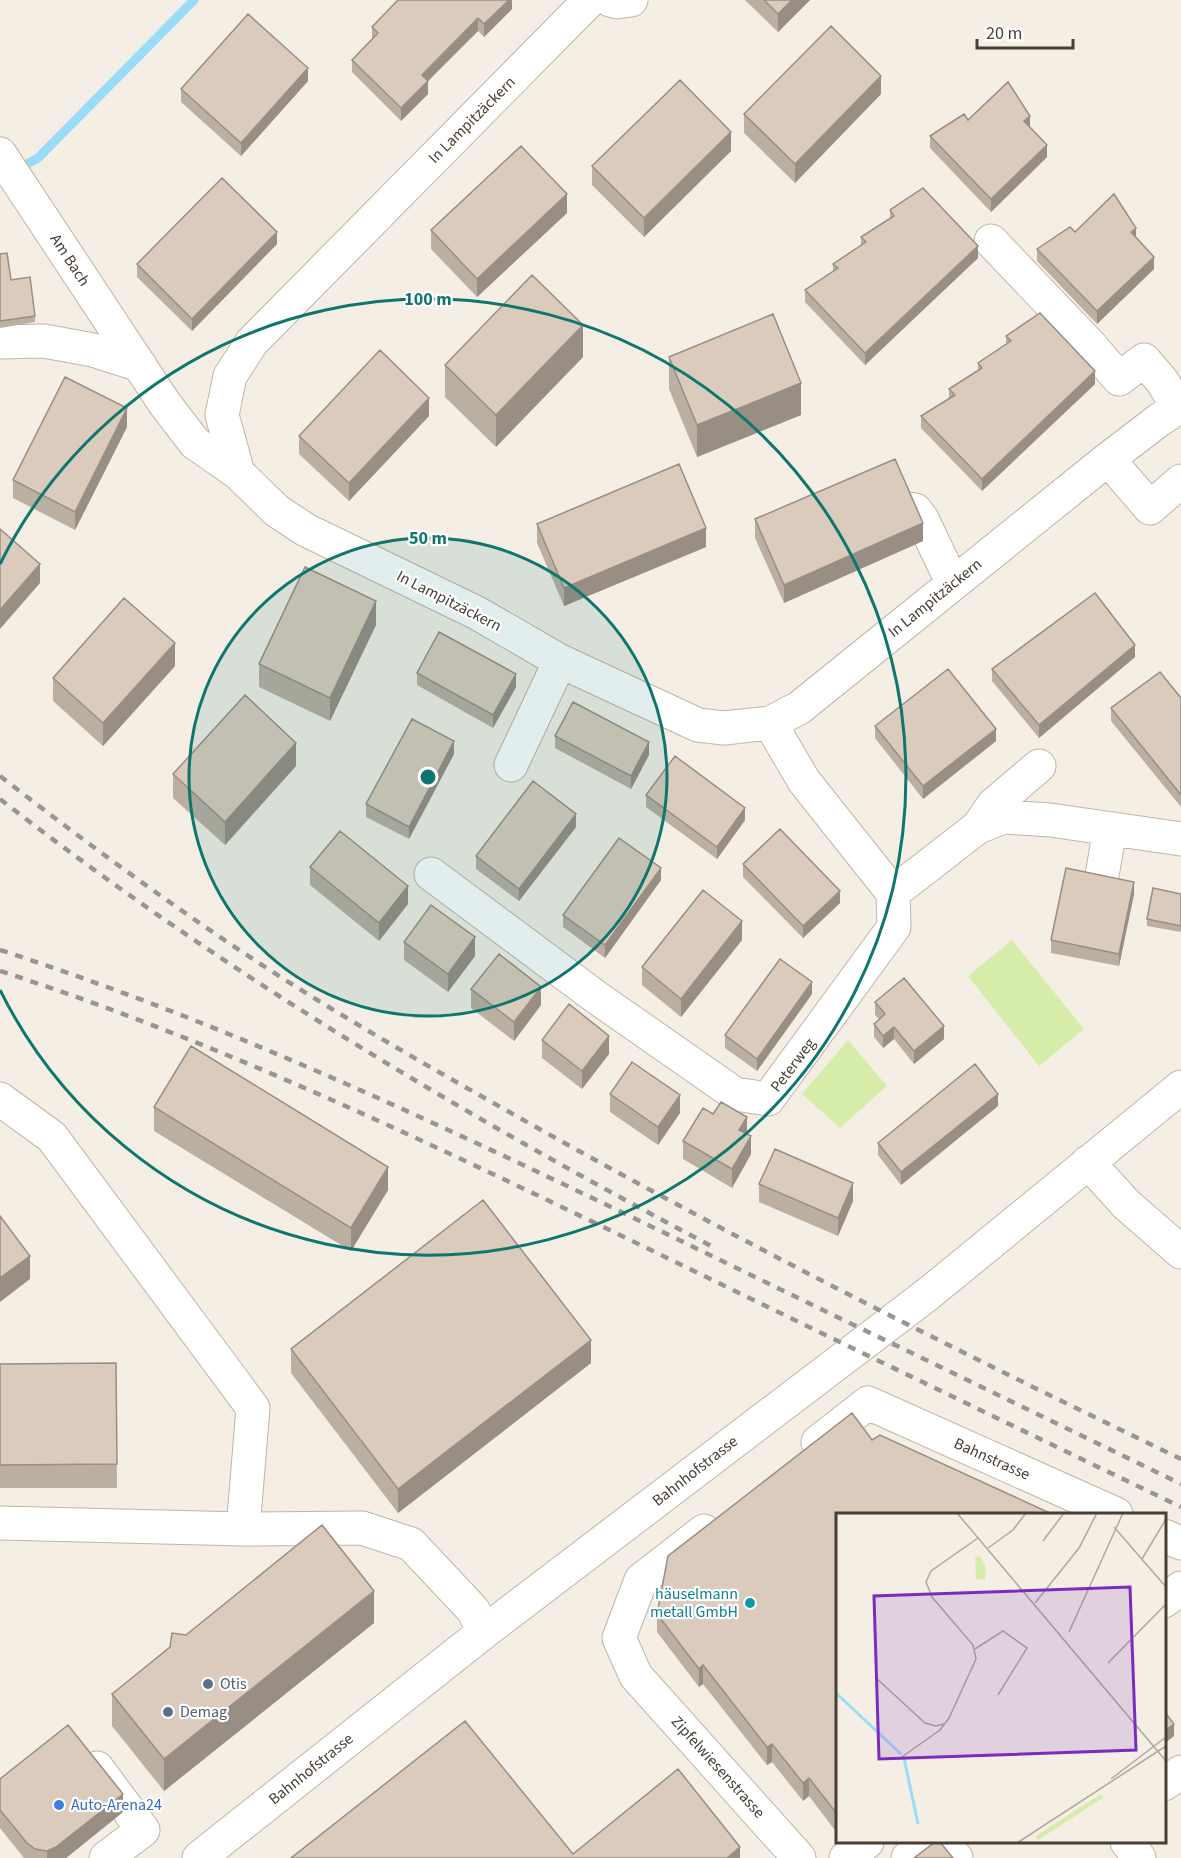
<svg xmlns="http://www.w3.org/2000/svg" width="1181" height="1858" viewBox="0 0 1181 1858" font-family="'Source Sans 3',sans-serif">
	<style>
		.green { fill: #d6eda9 }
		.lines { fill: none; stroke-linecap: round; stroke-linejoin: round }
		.stream { stroke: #9adcf8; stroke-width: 9 }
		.minor-casing { stroke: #c1b5a6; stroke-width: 35 }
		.minor { stroke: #fff; stroke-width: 33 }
		.rail { stroke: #969696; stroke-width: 4.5; stroke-dasharray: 8 8; stroke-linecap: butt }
		.wall { fill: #bbafa2 }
		.shaded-wall { fill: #998e84 }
		.building { fill: #dacbbc; stroke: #998e84; stroke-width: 1.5 }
		.ring { fill: none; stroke: #0f766e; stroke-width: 3 }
		.culture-dot { fill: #0f9aa8; stroke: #fff; stroke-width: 2 }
		.service-dot { fill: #5c6f8a; stroke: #fff; stroke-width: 2 }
		.shop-dot { fill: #3f7fe0; stroke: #fff; stroke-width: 2 }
		.labels { text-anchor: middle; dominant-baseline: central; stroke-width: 4.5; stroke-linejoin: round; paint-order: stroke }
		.street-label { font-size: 16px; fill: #483e34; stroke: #fff }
		.culture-label { font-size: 16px; fill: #0d838f; stroke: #fff; text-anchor: end }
		.service-label { font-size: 16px; fill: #4e5e75; stroke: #fff; text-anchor: start }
		.shop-label { font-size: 16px; fill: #366cbe; stroke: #fff; text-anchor: start }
		.inset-river { fill: none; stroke: #9adcf8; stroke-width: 3 }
		.inset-road { fill: none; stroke: #afa89e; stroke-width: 1.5 }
		.view { fill: #7b2cbf; fill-opacity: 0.15; stroke: #7b2cbf; stroke-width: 3 }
		.inset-edge { fill: none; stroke: #483e34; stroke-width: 3 }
		.centre { fill: #0f766e; stroke: #fff; stroke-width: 3 }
		.ring-label { font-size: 18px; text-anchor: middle; font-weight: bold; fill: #0f766e; stroke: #fff; stroke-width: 4.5; stroke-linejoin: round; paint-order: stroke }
	</style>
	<rect width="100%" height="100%" fill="#f4eee5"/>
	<path class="green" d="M1012 940 1084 1029 1039 1066 968 976Z
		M848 1040 887 1086 840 1128 802 1094Z"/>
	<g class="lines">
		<path class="stream" d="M16 170 38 158 194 0"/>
		<defs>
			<path id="minor" d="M590 0 252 342 230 376 222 415 238 473 277 511 306 530 477 613 560 661 698 725 724 728 770 723 799 708 1108 459 1159 420 1181 406
				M610 0 617 2 631 0
				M0 154 165 404 195 443 238 473
				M991 241 1091 346 1119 379 1144 360 1162 381 1178 407
				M0 342 44 341 93 350 140 365
				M1108 459 1150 508 1181 481
				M909 509 915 510 922 519 953 584
				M511 765 560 661
				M978 827 993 805 1039 766
				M431 874 596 997 735 1094 768 1099 894 927 893 893 804 781 770 723
				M1100 887 1110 829
				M893 893 978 827 1004 817 1050 820 1181 839
				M0 1099 52 1137 253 1408 243 1529
				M1088 1162 1126 1204 1181 1252
				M818 1442 868 1403 1116 1514
				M0 1523 243 1529 362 1528 411 1544 473 1610 484 1632
				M704 1531 641 1580 619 1638 636 1676 799 1858
				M1164 1536 1181 1543
				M1164 1601 1181 1588
				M97 1768 143 1830 106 1858
				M1164 1784 1181 1772
				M941 1842 956 1858
				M1127 1842 1139 1858
				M199 1858 484 1632 928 1294 1181 1087
				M846 1858 867 1842
				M908 1858 931 1842"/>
		</defs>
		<use href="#minor" class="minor-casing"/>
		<use href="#minor" class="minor"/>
		<path class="rail" d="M0 776C85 842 172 906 262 965 356 1026 454 1081 552 1136 758 1251 969 1357 1181 1459
			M0 799C222 972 465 1116 713 1247
			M0 950C232 1025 452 1130 671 1236 841 1319 1011 1401 1181 1484
			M0 971C226 1044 440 1148 653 1251 829 1337 1005 1422 1181 1507"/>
	</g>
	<path class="wall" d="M512 0V9L484 37 478 31 428 81V94L401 121 352 72V60L372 39V27Z
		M745 0H810L778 32Z
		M308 81 241 156 181 102V89Z
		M881 94 795 183 744 133V114Z
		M968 120 1030 127 1047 157 991 212 930 148V136Z
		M731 151 644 237 592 185V166Z
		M890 210 978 258 865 365 805 302V290L833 271V264L861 245V237L890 218Z
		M567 213 477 297 431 249V230Z
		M1075 232 1136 238 1154 269 1097 324 1037 261V249Z
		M277 244 192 331 137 277V264Z
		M0 254 11 280 35 316V322L0 328Z
		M1006 336 1095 384 982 491 921 428V416L949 398V389L978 370V363L1006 344Z
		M583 357 496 447 445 397V365Z
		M669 357 801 415 697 457 669 389Z
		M429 416 349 501 299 454V436Z
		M127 427 75 530 13 498V480Z
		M755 519 923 541 784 603 755 538Z
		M537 524 706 547 564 606 537 543Z
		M376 625 330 721 259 687V664Z
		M1135 657 1039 738 992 681V669Z
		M175 666 103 746 53 701V678Z
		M417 673 516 687 493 728 417 685Z
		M1181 698V807L1111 721V708Z
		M875 726 996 741 923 799 875 738Z
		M555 736 649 755 631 789 555 748Z
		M454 754 409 839 366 817V804Z
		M296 766 225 845 173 798V774Z
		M646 795 745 820 717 859 646 807Z
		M576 827 519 901 476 869V856Z
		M743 864 840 903 803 938 743 877Z
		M310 867 408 904 379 941 310 885Z
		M661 880 605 958 563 927V915Z
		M1134 894 1119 966 1051 953V940Z
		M1181 894V932L1147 926V919Z
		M742 940 681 1017 642 985V967Z
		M404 942 475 956 448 992 404 960Z
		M471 989 541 1005 514 1041 471 1008Z
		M812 994 757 1071 725 1048V1035Z
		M875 1002 944 1039 914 1064 894 1039 883 1048 874 1037V1024L879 1019 875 1015Z
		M542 1040 609 1054 582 1089 542 1058Z
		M610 1094 680 1113 658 1145 610 1112Z
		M998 1106 901 1185 878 1155V1143Z
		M154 1107 388 1190 351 1251 154 1131Z
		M747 1134 751 1154 732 1188 683 1159V1141Z
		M759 1184 853 1201 838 1236 759 1202Z
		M291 1349 591 1363 398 1513 291 1373Z
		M116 1363 117 1488H0V1364Z
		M837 1515V1833L809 1796 803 1801 772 1762 767 1765 703 1684 699 1687 657 1632V1614Z
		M374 1623 164 1791 112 1726V1694L186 1635Z
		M0 1779 123 1812 66 1858H24L0 1828Z"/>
	<path class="shaded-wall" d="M509 0H512V9L484 37V24Z
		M792 0H810L778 32V14Z
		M478 18V31L422 87V75Z
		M308 68V81L241 156V143Z
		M881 76V94L795 183V164Z
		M428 81V94L401 121V108Z
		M1030 116V128L1024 121Z
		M731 132V151L644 237V218Z
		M1047 145V157L991 212V199Z
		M567 194V213L477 297V279Z
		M1136 228V240L1131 232Z
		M277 232V244L192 331V319Z
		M978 246V258L865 365V353Z
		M1154 257V269L1097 324V311Z
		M583 325V357L496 447V415Z
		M1095 371V384L982 491V479Z
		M801 383V415L697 457V425Z
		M429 398V416L349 501V483Z
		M127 408V427L75 530V512Z
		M923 523V541L784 603V585Z
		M706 528V547L564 606V588Z
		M40 564V583L0 629V610Z
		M376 601V625L330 721V698Z
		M175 643V666L103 746V723Z
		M1135 645V657L1039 738V725Z
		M516 674V687L493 728V715Z
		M996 729V741L923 799V786Z
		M454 741V754L409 839V827Z
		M649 742V755L631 789V776Z
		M296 743V766L225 845V822Z
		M745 808V820L717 859V847Z
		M576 814V827L519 901V889Z
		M661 868V880L605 958V945Z
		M1134 882V894L1119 966V954Z
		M408 886V904L379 941V923Z
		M840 891V903L803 938V926Z
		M742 921V940L681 1017V999Z
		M475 937V956L448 992V974Z
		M812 982V994L757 1071V1059Z
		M541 987V1005L514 1041V1022Z
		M944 1026V1039L914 1064V1051Z
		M894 1027V1039L883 1048V1036Z
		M609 1036V1054L582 1089V1071Z
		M998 1094V1106L901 1185V1172Z
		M680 1095V1113L658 1145V1127Z
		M747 1117V1135L739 1130Z
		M751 1136V1154L732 1188V1169Z
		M388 1167V1190L351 1251V1228Z
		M853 1183V1201L838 1236V1218Z
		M30 1256V1279L0 1302V1278Z
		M591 1340V1363L398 1513V1489Z
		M374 1591V1623L164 1791V1759Z
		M703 1665V1684L699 1687V1669Z
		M1174 1724V1736L1164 1744V1731Z
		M772 1744V1762L767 1765V1747Z
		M809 1778V1796L803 1801V1783Z
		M123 1794V1812L66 1858H47V1851Z
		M740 1847V1858H727Z"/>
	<path class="building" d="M398 0H509L484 24 478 18 422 75 428 81 401 108 352 60 378 33 372 27Z
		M764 0H792L778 14Z
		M248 14 308 68 241 143 181 89Z
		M831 26 881 76 795 164 744 114Z
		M680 80 731 132 644 218 592 166Z
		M1008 82 1030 116 1024 121 1047 145 991 199 930 136 964 114 968 120Z
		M521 146 567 194 477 279 431 230Z
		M222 178 277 232 192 319 137 264Z
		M923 188 978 246 865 353 805 290 838 268 833 264 866 242 861 237 894 216 890 210Z
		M1114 194 1136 228 1131 232 1154 257 1097 311 1037 249 1070 227 1075 232Z
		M7 253 11 280 30 277 35 316 0 321V254Z
		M532 275 583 325 496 415 445 365Z
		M1040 313 1095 371 982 479 921 416 955 395 949 389 982 368 978 363 1011 341 1006 336Z
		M773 314 801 383 697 425 669 357Z
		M380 350 429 398 349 483 299 436Z
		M65 377 127 408 75 512 13 480Z
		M895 459 923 523 784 585 755 519Z
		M679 464 706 528 564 588 537 524Z
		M0 529 40 564 0 610Z
		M305 567 376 601 330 698 259 664Z
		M1095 593 1135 645 1039 725 992 669Z
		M124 598 175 643 103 723 53 678Z
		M439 632 516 674 493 715 417 673Z
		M948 669 996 729 923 786 875 726Z
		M1160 672 1181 698V795L1111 708Z
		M245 695 296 743 225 822 173 774Z
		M573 702 649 742 631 776 555 736Z
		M412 719 454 741 409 827 366 804Z
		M675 756 745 808 717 847 646 795Z
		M533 781 576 814 519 889 476 856Z
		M780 829 840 891 803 926 743 864Z
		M340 831 408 886 379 923 310 867Z
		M619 838 661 868 605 945 563 915Z
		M1066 868 1134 882 1119 954 1051 940Z
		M1153 888 1181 894V926L1147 919Z
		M703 890 742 921 681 999 642 967Z
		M431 905 475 937 448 974 404 942Z
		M499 954 541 987 514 1022 471 989Z
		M780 959 812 982 757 1059 725 1035Z
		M904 978 944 1026 914 1051 894 1027 883 1036 874 1024 885 1014 875 1002Z
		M569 1004 609 1036 582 1071 542 1040Z
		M191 1046 388 1167 351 1228 154 1107Z
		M632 1062 680 1095 658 1127 610 1094Z
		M975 1064 998 1094 901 1172 878 1143Z
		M721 1102 747 1117 739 1130 751 1136 732 1169 683 1141 703 1108 713 1114Z
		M775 1149 853 1183 838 1218 759 1184Z
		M483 1200 591 1340 398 1489 291 1349Z
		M0 1216 30 1256 0 1278Z
		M116 1363 117 1464 0 1465V1364Z
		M852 1413 872 1440 880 1435 1054 1515H837V1814L809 1778 803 1783 772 1744 767 1747 703 1665 699 1669 657 1614 668 1556Z
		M322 1525 374 1591 164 1759 112 1694 170 1647 172 1633 186 1635Z
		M1164 1711 1174 1724 1164 1731Z
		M465 1721 573 1854 678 1769 740 1847 727 1858H291Z
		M68 1725 123 1794 56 1847 47 1851 35 1849 27 1843 0 1810V1779Z
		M935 1842H940L953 1858H914Z"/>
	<circle cx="428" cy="777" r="239" fill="#0f766e" fill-opacity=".12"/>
	<g class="ring">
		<circle cx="428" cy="777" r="239"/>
		<path d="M0 564A478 478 0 1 1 0 990"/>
	</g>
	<circle class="culture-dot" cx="750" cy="1603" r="6"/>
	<g class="service-dot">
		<circle cx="208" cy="1684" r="6"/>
		<circle cx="168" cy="1712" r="6"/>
	</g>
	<circle class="shop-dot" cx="59" cy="1805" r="6"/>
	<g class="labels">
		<g class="street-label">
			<text transform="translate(472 120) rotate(-45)">In Lampitzäckern</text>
			<text transform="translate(70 260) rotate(57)">Am Bach</text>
			<text transform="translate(935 598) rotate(-39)">In Lampitzäckern</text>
			<text transform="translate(449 601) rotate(27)">In Lampitzäckern</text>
			<text transform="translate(793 1065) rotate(-53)">Peterweg</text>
			<text transform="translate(992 1459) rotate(24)">Bahnstrasse</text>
			<text transform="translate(695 1471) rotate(-38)">Bahnhofstrasse</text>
			<text transform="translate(718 1767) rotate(48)">Zipfelwiesenstrasse</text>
			<text transform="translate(311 1769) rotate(-39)">Bahnhofstrasse</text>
		</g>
		<g class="culture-label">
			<text x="738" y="1594">häuselmann<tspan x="738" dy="18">metall GmbH</tspan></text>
		</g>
		<g class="service-label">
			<text x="220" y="1684">Otis</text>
			<text x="180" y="1712">Demag</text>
		</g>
		<g class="shop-label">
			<text x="71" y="1805">Auto-Arena24</text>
		</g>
	</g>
	<g transform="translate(836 1513)">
		<rect width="330" height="330" fill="#f4eee5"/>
		<path d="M144 43 150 54 149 67 140 66 139 45ZM265 281 267 285 202 327 200 323Z" fill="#d6eda9"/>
		<path class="inset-river" d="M0 180 65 241M68 245 82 311"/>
		<path class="inset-road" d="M121 0 330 248M278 14 330 74M207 28 228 0M152 35 177 17 190 0M306 46 330 6M199 90 243 35 261 0M233 119 287 0M139 136 167 118 191 135 162 182M272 150 330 91M39 164 89 210 100 213 108 211M63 246 104 217 113 205 140 146 137 132 96 84 90 69 95 58 142 25M275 266 330 224M181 330 330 233"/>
		<path class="view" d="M294 74 300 237 43 246 38 83Z"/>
		<rect width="330" height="330" class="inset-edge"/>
	</g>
	<circle cx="428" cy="777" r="9" class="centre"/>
	<g class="ring-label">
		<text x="428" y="305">100 m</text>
		<text x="428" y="544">50 m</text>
	</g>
	<path d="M977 39v9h96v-9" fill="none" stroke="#483e34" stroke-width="3"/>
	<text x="986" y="39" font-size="18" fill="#483e34" stroke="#ffffff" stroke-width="4.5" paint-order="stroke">20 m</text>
</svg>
